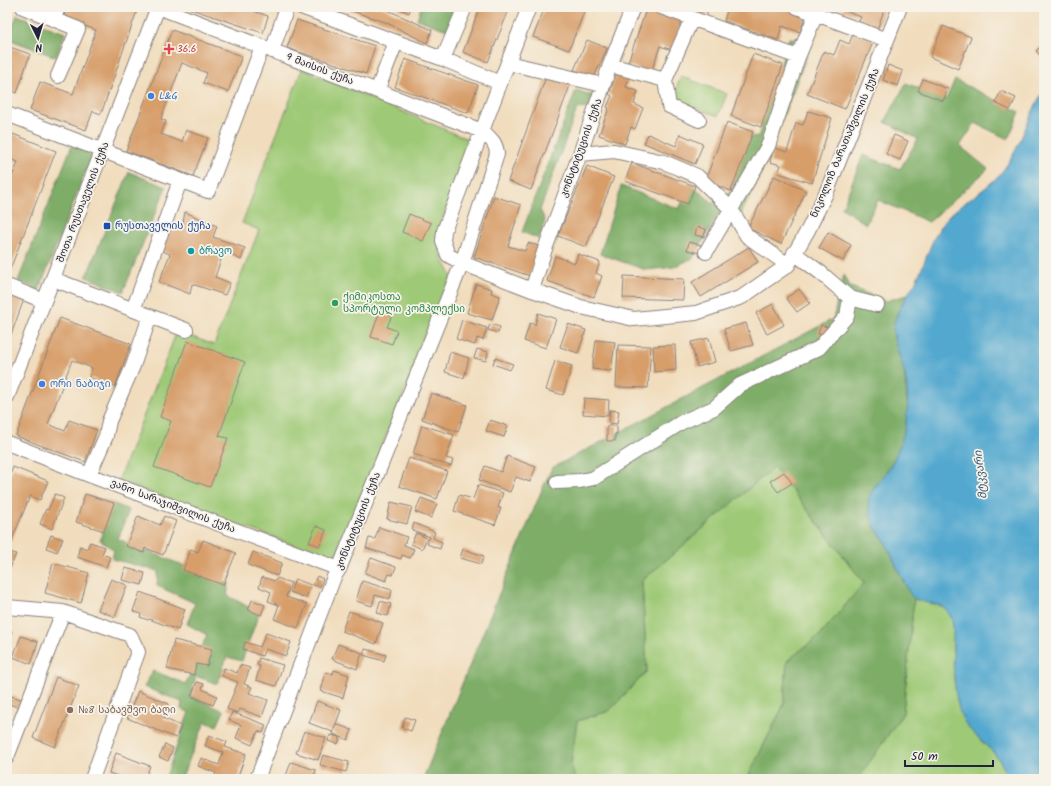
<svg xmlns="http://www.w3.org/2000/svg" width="1051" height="786" viewBox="0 0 1051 786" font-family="Kalam,'Noto Sans Georgian',sans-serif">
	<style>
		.green { fill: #9ec976; stroke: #607658 }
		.forest { fill: #7ead67; stroke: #506851 }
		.water { fill: #53a8cf; stroke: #3a6585 }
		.building { fill: #d79e6a }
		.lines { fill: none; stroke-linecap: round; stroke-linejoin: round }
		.minor-casing { stroke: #8a807c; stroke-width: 16 }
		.minor { stroke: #fff; stroke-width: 14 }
		.health-dot { fill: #e0444e; stroke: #f7f3e8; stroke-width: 1.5 }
		.shop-dot { fill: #3f7fe0; stroke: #f7f3e8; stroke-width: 1.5 }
		.transit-dot { fill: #1a4fb4; stroke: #f7f3e8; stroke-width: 1.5 }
		.culture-dot { fill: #0f9aa8; stroke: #f7f3e8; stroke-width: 1.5 }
		.leisure-dot { fill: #2e9e5b; stroke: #f7f3e8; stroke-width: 1.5 }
		.education-dot { fill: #8d6e63; stroke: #f7f3e8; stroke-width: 1.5 }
		.labels { text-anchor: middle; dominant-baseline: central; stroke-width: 3.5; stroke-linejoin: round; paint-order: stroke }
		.health-label { font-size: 10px; fill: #be3a42; stroke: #f7f3e8; text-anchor: start }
		.street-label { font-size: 10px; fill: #22223b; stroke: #f7f3e8 }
		.shop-label { font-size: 10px; fill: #366cbe; stroke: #f7f3e8; text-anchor: start }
		.transit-label { font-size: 10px; fill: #164399; stroke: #f7f3e8; text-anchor: start }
		.culture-label { font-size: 10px; fill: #0d838f; stroke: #f7f3e8; text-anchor: start }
		.leisure-label { font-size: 10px; fill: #27864d; stroke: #f7f3e8; text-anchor: start }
		.education-label { font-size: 10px; fill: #785e54; stroke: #f7f3e8; text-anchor: start }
		.water-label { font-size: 11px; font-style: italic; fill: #365876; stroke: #f7f3e8 }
	</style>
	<rect width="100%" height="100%" fill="#f7f3e8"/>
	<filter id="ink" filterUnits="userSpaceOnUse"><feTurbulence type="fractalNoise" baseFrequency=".025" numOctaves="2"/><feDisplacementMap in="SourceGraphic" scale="8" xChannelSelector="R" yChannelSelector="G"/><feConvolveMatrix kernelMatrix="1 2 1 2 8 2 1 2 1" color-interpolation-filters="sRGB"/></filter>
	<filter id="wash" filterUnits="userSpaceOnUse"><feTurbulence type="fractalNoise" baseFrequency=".012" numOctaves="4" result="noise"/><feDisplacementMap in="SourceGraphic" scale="16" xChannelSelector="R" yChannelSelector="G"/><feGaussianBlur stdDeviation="0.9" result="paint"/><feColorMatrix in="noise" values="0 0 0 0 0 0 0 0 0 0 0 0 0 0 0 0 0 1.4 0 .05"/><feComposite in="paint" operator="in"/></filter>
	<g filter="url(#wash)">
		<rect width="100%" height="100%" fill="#f1ddbd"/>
		<path class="green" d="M302 69 470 140 437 235 442 258 452 276 335 560 118 481 177 331 214 345 259 230 242 223Z
			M681 76 727 94 718 116 672 99Z
			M774 467 864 583 820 635 787 661 784 704 747 779H575L571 764 577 721 609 711 647 671 642 581Z
			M914 598 943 606 948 611 952 619 954 633 953 649 954 681 981 741 994 753 1006 771 1008 779H858L903 713Z"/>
		<path class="forest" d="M421 7H455L447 30 417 19Z
			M17 15 65 33 56 57 8 39Z
			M807 27 816 32 762 171 735 227 721 210 693 258 674 267 646 270 600 254 621 186 679 209 690 185 716 205 732 189 749 136 758 137 789 38 802 39Z
			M955 80 1020 112 1008 139 975 123 960 146 988 169 929 222 878 200 866 224 842 208 863 155 900 169 918 139 885 122 906 83 946 99Z
			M576 90 593 96 589 108 577 109 540 210 545 220 539 239 522 232Z
			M72 145 93 153 39 290 18 281Z
			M129 172 166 187 123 292 86 277Z
			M843 275 851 287 886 301 907 295 897 314 895 342 904 369 908 410 906 424 901 446 893 461 881 479 874 487V526L886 543 904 583 914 598 903 713 858 779H747L784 704 787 661 820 635 864 583 774 467 642 581 647 671 609 711 577 721 571 764 575 779H423L543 487 552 468 833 319Z
			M112 503 129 510 118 539 229 584 227 595 259 613 242 661 227 657 217 684 196 676 190 696 224 711 217 726 205 722 181 779H165L189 712 181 709 182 702 144 687 153 671 186 684 207 635 187 624 195 603 157 586 158 571 112 559 114 550 100 540Z"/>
		<path class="water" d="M1044 90V457L1043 478 1044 527V779H1008C1005 769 1000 759 992 751 981 739 967 731 961 715 955 700 953 669 953 651 952 639 956 623 948 612 941 601 925 605 915 599 911 597 908 590 906 586 899 573 894 559 887 546 884 538 878 533 874 525 871 518 867 506 869 498 871 490 878 484 882 478 892 465 899 450 903 435 909 413 909 388 903 367 899 353 891 338 894 324 898 308 908 294 916 281 928 258 932 231 952 213 969 198 990 188 1004 169 1022 145 1028 115 1044 90Z"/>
		<g id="blocks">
			<path class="building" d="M67 7H134L138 8 101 114 93 111 86 130 30 110 40 82 73 94 96 30 63 18Z
				M189 7H242L268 16 263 33 188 8Z
				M340 7H381L432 30 427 43 385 22Z
				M395 7H411L409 13Z
				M480 7H510L488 62 463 52Z
				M545 7H586L569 50 533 37Z
				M647 7 683 18 672 50 660 46 651 73 627 65Z
				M682 7H709L706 16Z
				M728 7H789L806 13 800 32 782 26 778 40 724 21Z
				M844 7H885L876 33 857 26 861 17 843 10Z
				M297 20 375 46 366 74 287 48Z
				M943 26 971 37 958 69 930 57Z
				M172 30 242 56 228 92 203 83 207 73 182 63 161 119 166 121 161 134 182 142 186 130 208 138 193 176 126 151Z
				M854 32 874 40 845 109 807 94 824 51 834 55 840 40 849 44Z
				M587 40 607 48 594 78 574 70Z
				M1044 43V59L1036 51Z
				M7 46 30 54 17 93 7 89Z
				M753 54 783 65 761 127 731 116Z
				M405 59 478 85 468 113 395 87Z
				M888 65 903 71 898 86 883 80Z
				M617 73 629 78 626 87 638 91 634 104 643 108 635 129 631 127 625 144 599 135 609 108 607 107 612 96 609 94Z
				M547 74 571 83 531 190 508 181Z
				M923 79 948 89 943 101 918 91Z
				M1001 91 1016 98 1010 110 995 103Z
				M808 111 832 118 812 183 778 173 781 165 770 162 774 148 787 152 796 123 803 125Z
				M727 122 753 132 731 191 705 181Z
				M13 134 56 151 9 272 7 271V189L18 162 7 158V151Z
				M648 134 676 146 680 134 703 144 695 164 644 143Z
				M894 135 908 141 900 160 886 154Z
				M632 163 695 186 688 204 625 181Z
				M587 166 614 177 586 247 558 236Z
				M774 176 806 191 781 244 748 228Z
				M494 196 521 205 508 246 525 251 528 243 540 246 530 276 474 257Z
				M185 212 217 226 213 237 245 248 241 260 224 251 215 277 230 283 225 295 192 284 190 294 159 282 170 254 160 250 173 224 182 227Z
				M409 214 431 223 423 241 402 232Z
				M697 227 706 229 704 237 695 235Z
				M828 232 851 245 843 261 819 248Z
				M689 242 701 245 699 253 687 250Z
				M749 247 758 262 701 297 692 282Z
				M578 254 600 262 596 273 602 276 594 297 547 281 555 256 575 263Z
				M624 276 684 279 683 300 623 298Z
				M476 284 492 289 491 293 500 296 492 320 467 313Z
				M799 289 810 303 797 312 786 298Z
				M7 293 24 299 7 346Z
				M773 304 784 325 767 334 756 313Z
				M380 310 392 315 387 327 397 331 392 344 371 337Z
				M538 313 556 319 546 348 524 341 530 323 535 325Z
				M60 318 131 344 115 387 89 377 92 368 72 360 48 424 65 431 69 420 97 430 85 462 16 436Z
				M462 320 487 328 483 340 477 338 475 345 456 339Z
				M746 323 753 345 731 351 724 329Z
				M490 324 500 327 498 333 488 330Z
				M568 324 586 330 578 353 560 347Z
				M821 325 830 328 827 336 818 334Z
				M709 338 715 362 697 367 691 342Z
				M596 340 615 342 611 371 592 369Z
				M187 341 245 362 219 436 228 438 210 487 154 467 171 421 160 417Z
				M618 345 651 346 648 388 616 387Z
				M675 345 676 370 654 372 653 346Z
				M477 349 488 352 486 361 474 358Z
				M450 352 469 358 464 378 445 372Z
				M495 358 513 364 510 370 493 364Z
				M555 361 572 366 563 395 546 390Z
				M431 393 467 405 458 432 422 419Z
				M584 398 609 400 608 416 583 414Z
				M610 410 619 411 617 424 609 423Z
				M490 420 508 426 504 437 486 431Z
				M422 425 454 435 446 458 453 460 451 466 413 454Z
				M607 426H617V434H615V441H607Z
				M507 456 536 467 530 482 516 477 510 492 479 480 485 466 501 472Z
				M409 458 447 471 437 499 399 486Z
				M13 467 48 481 40 500 30 496 11 542 7 540V483Z
				M784 472 792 483 778 492 770 481Z
				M478 485 503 493 498 508H501L495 525 454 511 459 495 473 499Z
				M55 494 64 498 52 529 40 524 46 509 48 510Z
				M85 494 114 503 104 531 76 522Z
				M421 498 437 504 431 518 415 512Z
				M391 502 412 507 407 524 387 519Z
				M138 516 160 525 164 516 176 521 163 555 145 548 144 553 126 546Z
				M414 523 435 532 433 538 442 542 440 549 427 544 430 537 412 530Z
				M316 526 326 530 320 546 309 542Z
				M379 527 407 537 404 545 414 549 410 558 402 555 401 559 366 548 369 538 375 539Z
				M416 533 427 538 422 549 411 544Z
				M51 535 63 539 57 552 46 548Z
				M203 540 236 553 223 585 183 570 191 549 198 552Z
				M90 542 105 547 102 554 110 557 106 567 77 557 80 546 87 549Z
				M463 549 484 556 481 564 460 558Z
				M7 551 16 554 7 576Z
				M253 552 282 563 277 576 248 565Z
				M371 558 396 567 393 575 389 574 386 581 365 573Z
				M53 563 89 573 81 603 45 593Z
				M125 568 145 573 142 585 122 580Z
				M317 576 323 579 320 587 313 585Z
				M262 577 275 581 277 578 291 583 286 597 307 604 298 628 274 619 279 605 268 601 271 592 259 587Z
				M111 579 127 585 115 617 98 610Z
				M295 579 311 585 306 598 290 592Z
				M362 581 392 590 390 599 375 595 372 606 356 601Z
				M140 592 185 609 178 630 149 619 148 620 140 617 141 614 133 611Z
				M252 600 265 605 261 615 248 610Z
				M380 601 391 604 388 616 377 613Z
				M349 611 383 623 376 644 342 631Z
				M7 629 12 631 7 644Z
				M266 633 291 642 286 656 265 649 262 656 243 649 245 642 260 647Z
				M21 636 38 642 31 664 13 657Z
				M174 640 212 649 207 666 196 664 194 675 167 669Z
				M338 644 362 653 357 669 332 659Z
				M365 649 386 655 384 661 363 655Z
				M259 658 283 665 276 686 256 680 260 666 257 665Z
				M240 665 250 668 244 684 252 687 249 693 268 700 262 717 240 709 238 713 227 709 238 682 222 676 224 668 237 673Z
				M334 670 349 675 343 698 321 691 326 672 333 674Z
				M56 677 79 686 55 747 33 738Z
				M197 682 204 684 202 689 217 696 213 705 191 696Z
				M138 691 169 704 163 718 181 726 176 738 127 718Z
				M12 696 23 700 20 708 9 704Z
				M317 701 341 710 333 732 309 723Z
				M232 712 266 725 263 733 258 731 252 745 236 738 241 725 229 720Z
				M405 717 415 720 411 731 402 728Z
				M336 724 352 730 348 740 333 734Z
				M304 731 326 738 318 760 296 753Z
				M209 735 227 742 225 747 246 754 237 779H225L215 776 216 773 198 766 201 758 219 765 223 752 205 746Z
				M330 735 340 737 338 744 328 741Z
				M165 744 173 748 168 761 159 757Z
				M116 753 150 766 145 779H126L109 773Z
				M323 755 349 762 346 772 320 765Z
				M291 762 316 770 313 779H285Z"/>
		</g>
	</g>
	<g filter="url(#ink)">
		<use href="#blocks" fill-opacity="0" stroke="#8a807c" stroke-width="1"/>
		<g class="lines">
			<defs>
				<path id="minor" d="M23 7 78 29 58 76
					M158 7 482 131 529 7
					M301 7 443 59 465 7
					M661 7 798 57
					M797 7 887 40
					M54 19 58 7
					M272 51 287 7
					M443 59 500 83
					M508 63 603 85
					M610 65 665 80 692 18
					M665 80 669 106 699 120
					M377 91 396 42
					M7 114 208 191 262 47
					M580 154 614 151 664 162 697 176 731 209 747 236 788 265
					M706 252 768 146 798 57 816 14
					M794 253 821 273 850 298 877 305
					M53 279 186 330
					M7 286 44 301
					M532 290 545 249 580 154 610 65 633 7
					M133 310 180 181
					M7 397 158 7
					M7 443 89 475 339 569
					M89 475 106 436 109 421 133 366 150 316
					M557 482 580 481 594 478 682 422 714 408 740 385 819 348 847 316 850 298
					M7 607 63 612 130 635 138 652 92 779
					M7 757 63 612
					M257 779 334 577 339 569 462 263 497 154C496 142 491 139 482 131L444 231 443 241 448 255 462 263 532 290 581 307 634 319 696 313 742 297 788 265 808 230 827 191 900 7"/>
			</defs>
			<use href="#minor" class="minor-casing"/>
			<use href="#minor" class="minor"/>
		</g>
	</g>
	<path class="health-dot" d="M167 43h4v4h4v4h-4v4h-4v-4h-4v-4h4z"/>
	<g class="shop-dot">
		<circle cx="151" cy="96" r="4"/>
		<circle cx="42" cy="384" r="4"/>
	</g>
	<rect class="transit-dot" x="103" y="222" width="8" height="8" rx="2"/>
	<circle class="culture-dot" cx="191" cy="251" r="4"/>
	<circle class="leisure-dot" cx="335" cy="303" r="4"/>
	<circle class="education-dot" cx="70" cy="710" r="4"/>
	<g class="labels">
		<g class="health-label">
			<text x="177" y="49">36.6</text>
		</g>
		<g class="street-label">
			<text transform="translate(320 69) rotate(21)">9 მაისის ქუჩა</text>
			<text transform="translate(845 143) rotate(-67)">ნიკოლოზ ბარათაშვილის ქუჩა</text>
			<text transform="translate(581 148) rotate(-70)">კონსტიტუციის ქუჩა</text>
			<text transform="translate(83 202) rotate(-69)">შოთა რუსთაველის ქუჩა</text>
			<text transform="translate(173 506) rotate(21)">ვანო სარაჯიშვილის ქუჩა</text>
			<text transform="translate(358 521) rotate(-68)">კონსტიტუციის ქუჩა</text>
		</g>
		<g class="shop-label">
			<text x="159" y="96">L&amp;G</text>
			<text x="50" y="384">ორი ნაბიჯი</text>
		</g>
		<g class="transit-label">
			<text x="115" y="226">რუსთაველის ქუჩა</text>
		</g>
		<g class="culture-label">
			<text x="199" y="251">ბრავო</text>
		</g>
		<g class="leisure-label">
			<text x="343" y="297">ქიმიკოსთა<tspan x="343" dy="12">სპორტული კომპლექსი</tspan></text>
		</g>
		<g class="education-label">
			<text x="78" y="710">№8 საბავშვო ბაღი</text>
		</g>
		<g class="water-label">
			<text transform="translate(981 475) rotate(-96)">მტკვარი</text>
		</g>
	</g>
	<rect width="1051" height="786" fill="none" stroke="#f7f3e8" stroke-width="24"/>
	<g transform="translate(38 38) rotate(175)" stroke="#f7f3e8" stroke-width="3" paint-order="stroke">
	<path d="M0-3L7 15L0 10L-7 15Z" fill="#22223b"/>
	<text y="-6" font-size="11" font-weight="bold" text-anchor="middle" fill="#22223b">N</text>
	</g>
	<path d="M905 760v6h88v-6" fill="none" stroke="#22223b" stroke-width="2"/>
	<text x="911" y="760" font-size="12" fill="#22223b" stroke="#f7f3e8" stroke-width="3" paint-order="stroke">50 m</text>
</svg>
